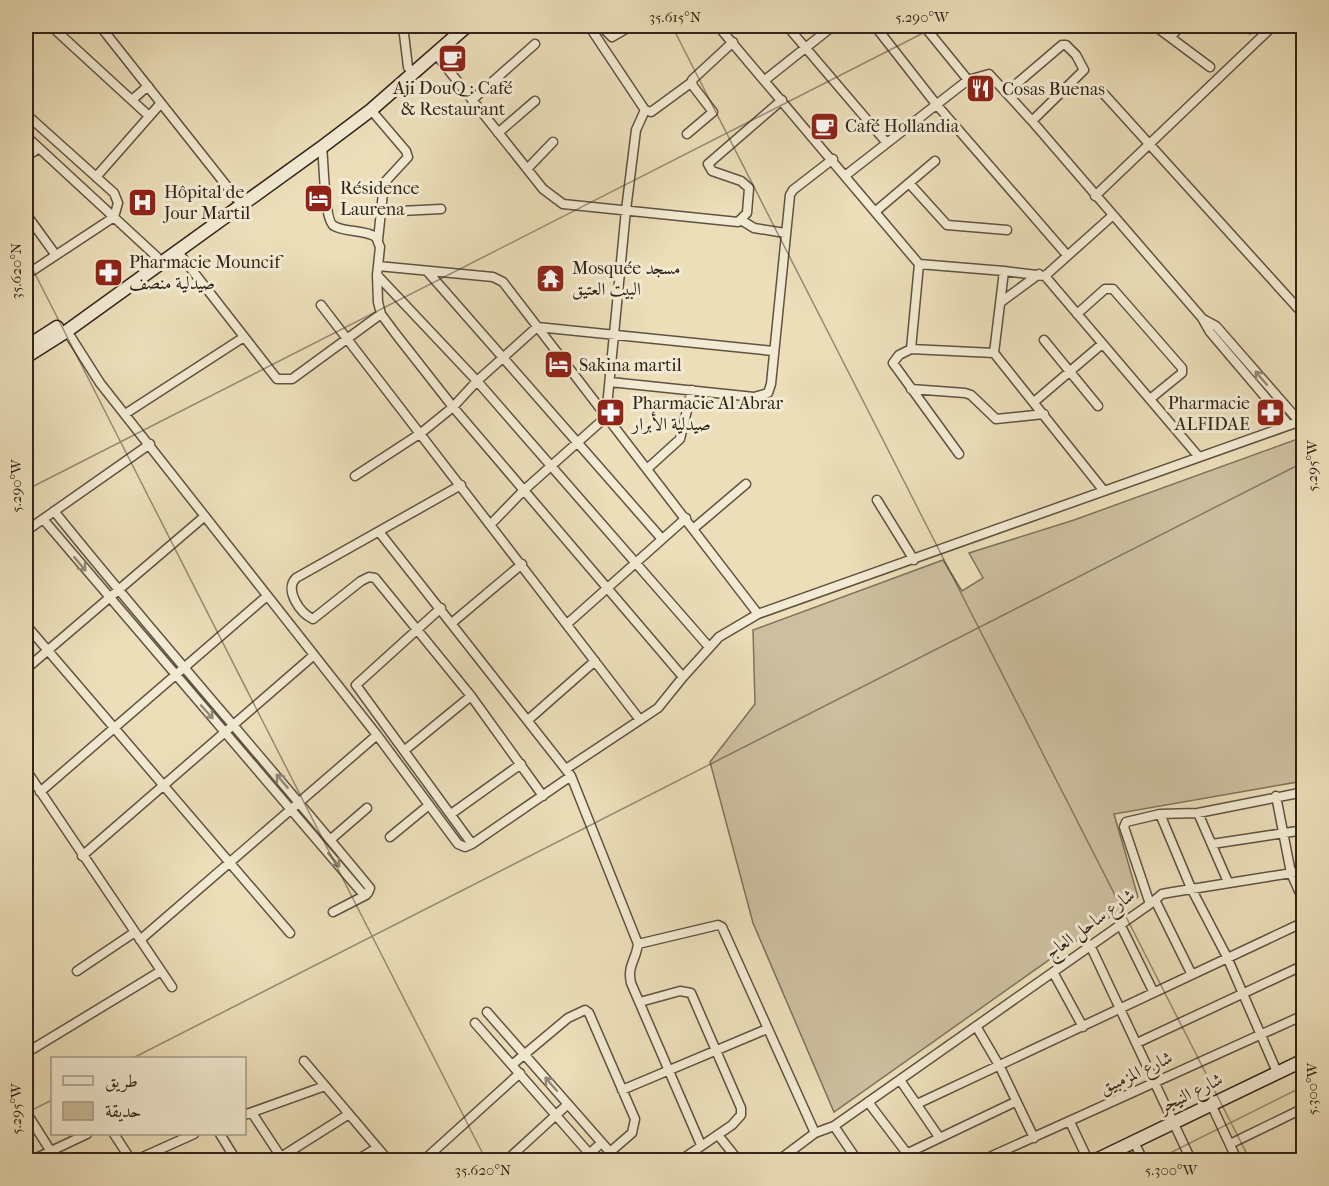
<svg xmlns="http://www.w3.org/2000/svg" width="1329" height="1186" viewBox="0 0 1329 1186" font-family="'IM FELL French Canon',Amiri,serif">
	<style>
		.green { fill: #ccbe9e; stroke: #7f715c; stroke-width: 1.5 }
		.lines { fill: none; stroke-linecap: round; stroke-linejoin: round }
		.street-casing { stroke: #605241; stroke-width: 11 }
		.secondary-casing { stroke: #322419; stroke-width: 15 }
		.street { stroke: #f2ead2; stroke-width: 8 }
		.secondary { stroke: #f2ead2; stroke-width: 12 }
		.oneway { stroke: #928776 }
		.ticks { fill: none; stroke: #322419; stroke-width: 1.5; stroke-opacity: 0.45 }
		.labels { text-anchor: middle; dominant-baseline: central; stroke-width: 6; stroke-linejoin: round; paint-order: stroke }
		.poi-label { font-size: 18px; fill: #322419; stroke: #f2ead2; text-anchor: start }
		.street-label { font-size: 18px; fill: #322419; stroke: #f2ead2 }
		.neatline { fill: none; stroke: #322419; stroke-width: 2 }
		.ticks-label { font-size: 15px; text-anchor: middle; fill: #322419 }
	</style>
	<rect width="100%" height="100%" fill="#ebdeb9"/>
	<filter id="stains"><feTurbulence type="fractalNoise" baseFrequency=".00333" numOctaves="4"/><feColorMatrix values="0 0 0 0 .2 0 0 0 0 .09 0 0 0 0 .02 0 0 0 .5 -.17"/></filter>
	<radialGradient id="worn" r=".72"><stop offset=".6" stop-color="#630" stop-opacity="0"/><stop offset="1" stop-color="#630" stop-opacity=".3"/></radialGradient>
	<path class="green" d="M1303 437V781L1114 814 1138 897 834 1112 753 923 710 762 755 704 753 630 943 560 962 591 983 578 969 553 1074 520Z"/>
	<g class="lines">
		<defs>
			<path id="street" d="M51 26 149 116
				M100 26 237 199
				M403 26 408 67 412 73
				M589 26 645 110 651 112 692 82
				M601 26 612 37 631 26
				M718 26 919 264
				M787 26 886 142
				M875 26 936 104 1067 255
				M924 26 968 80
				M1155 26 1210 67
				M1245 26 1250 29
				M26 28 29 26
				M1171 37 1180 26
				M435 53 543 189 563 204 738 222 747 213 749 188 741 181 712 171 708 164 782 100
				M765 80 833 26
				M1007 92 1062 45H1066L1076 55 1084 70 1032 121
				M1103 93 1304 315
				M133 99 148 86
				M472 100 535 44
				M371 110 406 151 408 157 384 183 378 240
				M26 114 114 193 118 203 114 217 26 275
				M498 133 535 101
				M687 134 713 112 693 86 692 80 733 42
				M26 136 157 257
				M322 147C324 162 324 221 334 226 347 233 363 229 376 237L380 247 377 275 477 381 709 647
				M26 157 39 148
				M527 169 553 142
				M846 175 968 80 989 74 1032 121 1202 318 1210 332 1289 425
				M96 177 161 103
				M909 183 947 225 1007 230
				M1095 196 1273 26
				M876 211 935 161
				M380 212 441 209
				M26 214 55 254
				M741 220 754 228 785 233
				M178 252 277 379H292L381 314
				M378 266 493 277 503 282 758 614
				M427 271 662 539
				M1004 271 1045 276 1112 216
				M377 275 378 302 381 314 395 333 453 407 683 677 658 708 566 769
				M1045 276 1199 457
				M1001 302 1039 274
				M321 305 640 720
				M1077 314 1105 289H1113L1182 368V373L1150 399
				M1205 320 1216 326 1299 421
				M67 331 100 383 377 735 458 844 465 847 472 844 571 776
				M1044 340 1098 406
				M911 349 919 264 1004 271 994 353
				M610 382 754 397 768 393 771 384 790 195 793 190 833 159
				M911 389 965 393 971 395 996 419 1044 414
				M1034 402 1102 344
				M125 414 244 337
				M959 454 893 363 899 355 911 349 994 353 1104 491
				M647 469 680 439 692 390
				M355 476 421 433 453 407 477 381 537 327 773 351
				M461 485 296 578C284 590 300 613 313 619L361 581 369 577 375 578 471 696 543 796
				M877 500 914 560
				M43 519 363 894 368 893 370 888C266 761 157 639 54 511
				M491 524 523 491 606 417 626 210 636 130 645 110
				M693 529 746 484
				M26 531 150 444
				M380 533 571 776 638 944C636 960 627 966 631 983L701 1145
				M441 608 356 685 472 844
				M453 622 522 564
				M567 624 686 518
				M26 625 290 933
				M26 669 205 516
				M683 677 719 637 758 614 1304 420
				M528 720 595 661
				M405 750 471 696
				M26 770 172 987
				M40 792 267 596
				M1276 796 1291 873 1304 902
				M1198 813 1228 882
				M451 814 521 764
				M1160 814 1191 888 1227 957 1277 1072
				M390 837 429 805
				M330 840 367 808
				M1212 844 1304 830
				M82 856 314 655
				M1155 900 1191 973
				M1150 904 1162 894 1173 892 1304 871
				M333 912 366 895
				M1120 924 1153 991
				M140 940 377 735
				M638 944 718 925 722 927 815 1133
				M1090 945 1191 1160
				M77 971 135 932
				M1053 972 1083 1027
				M640 1002 680 991 691 993 741 1108V1115L732 1125 681 1160
				M487 1012 617 1160
				M475 1023 595 1160
				M976 1026 1000 1067 1034 1138
				M1137 1043 1304 965
				M26 1053 161 971
				M304 1061 388 1160
				M513 1064 568 1018 585 1010 589 1013 635 1119 632 1133 610 1152
				M900 1080 939 1137
				M622 1090 767 1029
				M868 1102 912 1160
				M917 1104 1304 922
				M1211 1104 1237 1160
				M26 1112 50 1150
				M252 1113 283 1160
				M244 1115 325 1086
				M1070 1122 1088 1160
				M834 1126 857 1160
				M114 1134 131 1160
				M220 1134 236 1160
				M718 1135 738 1160
				M1134 1142 1143 1160
				M1230 1144 1304 1108
				M906 1154 1015 1102
				M281 1157 349 1114
				M32 1160 87 1134
				M136 1160 194 1134
				M357 1160 377 1148
				M424 1160 520 1073
				M507 1160 568 1104
				M583 1160 601 1143
				M779 1160 815 1133 834 1126 1150 904 1124 827 1126 822 1160 814 1198 813 1304 792
				M983 1160 1304 1015
				M1296 1160 1304 1157"/>
			<path id="secondary" d="M26 347 57 327
				M26 357 67 331 322 147 371 110 467 26
				M1096 1160 1304 1060"/>
		</defs>
		<use href="#street" class="street-casing"/>
		<use href="#secondary" class="secondary-casing"/>
		<use href="#street" class="street"/>
		<use href="#secondary" class="secondary"/>
	</g>
	<defs><path id="oneway-shaft" d="M-6 0H5M1.5-3L5.5 0L1.5 3" fill="none" stroke-width="1.6" stroke-linecap="round" stroke-linejoin="round" transform="scale(1.5)"/></defs>
	<g class="oneway">
		<use href="#oneway-shaft" transform="translate(1261 378) rotate(-131)"/>
		<use href="#oneway-shaft" transform="translate(80 564) rotate(50)"/>
		<use href="#oneway-shaft" transform="translate(207 712) rotate(48)"/>
		<use href="#oneway-shaft" transform="translate(282 781) rotate(-130)"/>
		<use href="#oneway-shaft" transform="translate(334 860) rotate(50)"/>
		<use href="#oneway-shaft" transform="translate(551 1084) rotate(-131)"/>
	</g>
	<path class="ticks" d="M672 26 1250 1160M26 256 486 1160M26 490 937 26M133 1058 1304 462M26 1113 52 1100M1156 1160 1304 1086"/>
	<defs>
		<symbol id="cafe-square" viewBox="-11 -11 22 22"><rect x="-9" y="-9" width="18" height="18" rx="4" fill="#8f2418" stroke="#f2ead2"/><path d="M-5.5-4.5H6V0H3Q3 3.5 0 3.5H-2.5Q-5.5 3.5-5.5 0ZM3-3.2v2h1.7v-2ZM-6 4.5H4V6H-6Z" fill="#fff"/></symbol>
		<symbol id="restaurant-square" viewBox="-11 -11 22 22"><rect x="-9" y="-9" width="18" height="18" rx="4" fill="#8f2418" stroke="#f2ead2"/><path d="M-5-6h1v4h1v-4h1v4h1v-4h1v5L-1.5 .5V6h-2V.5L-5-1ZM5-6V6H3V1.5H1.5Q1.5-4 5-6Z" fill="#fff"/></symbol>
		<symbol id="hotel-square" viewBox="-11 -11 22 22"><rect x="-9" y="-9" width="18" height="18" rx="4" fill="#8f2418" stroke="#f2ead2"/><path d="M-6-4.5h1.5V1H6V5H4.5V3h-9V5H-6ZM-4 0a1.8 1.8 0 1 1 3.6 0ZM.5 0V-2.5h3Q6-2.5 6 0Z" fill="#fff"/></symbol>
		<symbol id="hospital-square" viewBox="-11 -11 22 22"><rect x="-9" y="-9" width="18" height="18" rx="4" fill="#8f2418" stroke="#f2ead2"/><path d="M-5-5h3v3.5h4V-5h3V5h-3V1.5h-4V5h-3Z" fill="#fff"/></symbol>
		<symbol id="pharmacy-square" viewBox="-11 -11 22 22"><rect x="-9" y="-9" width="18" height="18" rx="4" fill="#8f2418" stroke="#f2ead2"/><path d="M-2-6h4v4h4v4h-4v4h-4v-4h-4v-4h4Z" fill="#fff"/></symbol>
		<symbol id="temple-square" viewBox="-11 -11 22 22"><rect x="-9" y="-9" width="18" height="18" rx="4" fill="#8f2418" stroke="#f2ead2"/><path d="M0-6L5-2H3V0L6.5 2.5H4V6H1.5V3h-3V6H-4V2.5H-6.5L-3 0V-2H-5Z" fill="#fff"/></symbol>
	</defs>
	<g fill-rule="evenodd">
		<use href="#cafe-square" x="436" y="42" width="33" height="33"/>
		<use href="#restaurant-square" x="964" y="72" width="33" height="33"/>
		<use href="#cafe-square" x="808" y="110" width="33" height="33"/>
		<use href="#hotel-square" x="302" y="182" width="33" height="33"/>
		<use href="#hospital-square" x="126" y="186" width="33" height="33"/>
		<use href="#pharmacy-square" x="92" y="256" width="33" height="33"/>
		<use href="#temple-square" x="534" y="262" width="33" height="33"/>
		<use href="#hotel-square" x="542" y="348" width="33" height="33"/>
		<use href="#pharmacy-square" x="594" y="396" width="33" height="33"/>
		<use href="#pharmacy-square" x="1254" y="396" width="33" height="33"/>
	</g>
	<g class="labels">
		<g class="poi-label">
			<text x="453" y="88" text-anchor="middle">Aji DouQ : Café<tspan x="453" dy="21">&amp; Restaurant</tspan></text>
			<text x="1002" y="89">Cosas Buenas</text>
			<text x="845" y="126">Café Hollandia</text>
			<text x="340" y="188">Résidence<tspan x="340" dy="21">Laurena</tspan></text>
			<text x="164" y="192">Hôpital de<tspan x="164" dy="21">Jour Martil</tspan></text>
			<text x="129" y="262">Pharmacie Mouncif<tspan x="129" dy="21">صيدلية منصف</tspan></text>
			<text x="572" y="268">Mosquée مسجد<tspan x="572" dy="21">البيت العتيق</tspan></text>
			<text x="579" y="365">Sakina martil</text>
			<text x="632" y="403">Pharmacie Al Abrar<tspan x="632" dy="21">صيدلية الأبرار</tspan></text>
			<text x="1250" y="403" text-anchor="end">Pharmacie<tspan x="1250" dy="21">ALFIDAE</tspan></text>
		</g>
		<g class="street-label">
			<text transform="translate(1090 924) rotate(-36)">شارع ساحل العاج</text>
			<text transform="translate(1136 1073) rotate(-25)">شارع المزمبيق</text>
			<text transform="translate(1191 1093) rotate(-26)">شارع النيجر</text>
		</g>
	</g>
	<rect width="1329" height="1186" fill="none" stroke="#ebdeb9" stroke-width="66"/>
	<rect x="51" y="1057" width="195" height="78" fill="#f2ead2" stroke="#a59b88" stroke-width="1.5"/>
	<rect x="63" y="1076" width="30" height="9" fill="#f2ead2" stroke="#a59b88" stroke-width="1.5"/>
	<text x="105" y="1087" font-size="18" fill="#322419">طريق</text>
	<rect x="63" y="1102" width="30" height="18" fill="#ccbe9e" stroke="#a59b88" stroke-width="1.5"/>
	<text x="105" y="1117" font-size="18" fill="#322419">حديقة</text>
	<rect x="33" y="33" width="1263" height="1120" class="neatline"/>
	<g class="ticks-label">
		<text x="675" y="22">35.615°N</text>
		<text x="922" y="22">5.290°W</text>
		<text transform="translate(16 271) rotate(-90)" y="5">35.620°N</text>
		<text transform="translate(1312 466) rotate(-90)" y="5">5.295°W</text>
		<text transform="translate(16 486) rotate(-90)" y="5">5.290°W</text>
		<text transform="translate(1312 1089) rotate(-90)" y="5">5.300°W</text>
		<text transform="translate(16 1109) rotate(-90)" y="5">5.295°W</text>
		<text x="483" y="1175">35.620°N</text>
		<text x="1171" y="1175">5.300°W</text>
	</g>
	<rect width="100%" height="100%" filter="url(#stains)"/>
	<rect width="100%" height="100%" fill="url(#worn)"/>
</svg>
